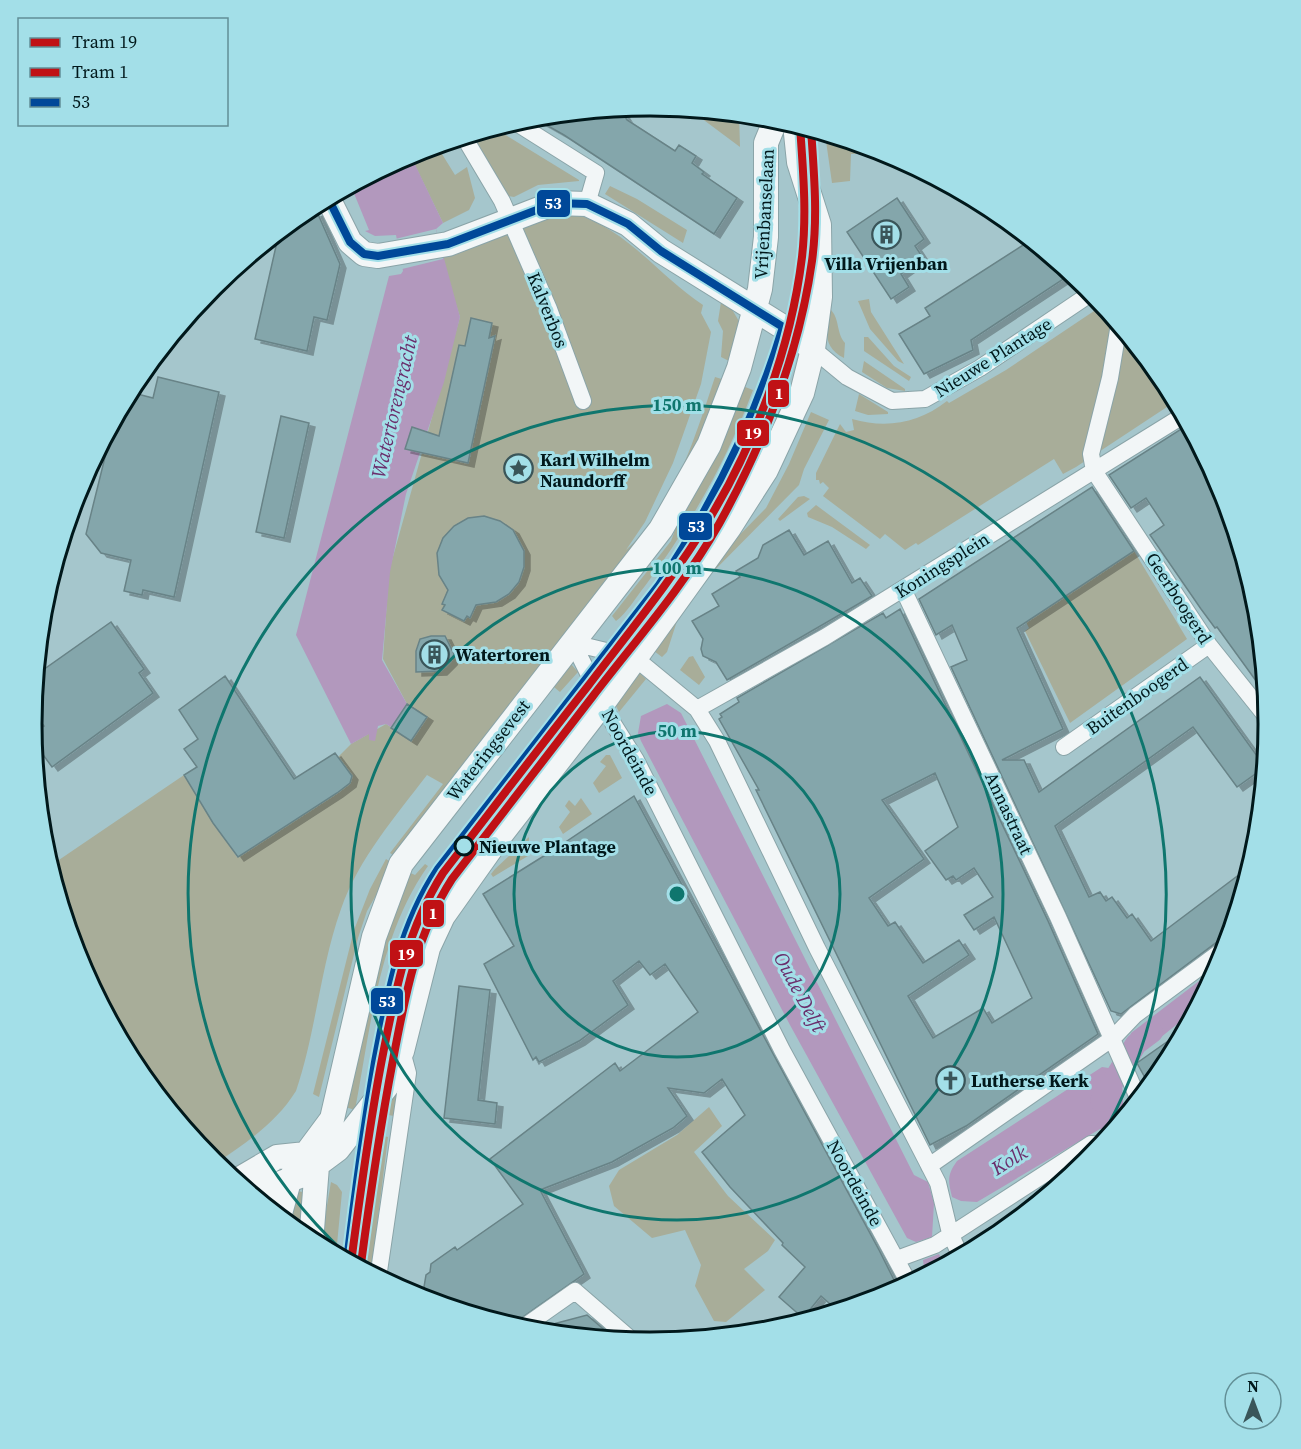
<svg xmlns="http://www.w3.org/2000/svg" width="1301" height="1449" viewBox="0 0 1301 1449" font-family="'Source Serif 4',serif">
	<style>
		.green { fill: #a8ad99 }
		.water { fill: #b298bd }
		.pier { fill: #a5c6cc }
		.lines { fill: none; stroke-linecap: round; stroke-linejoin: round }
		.canal { stroke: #b298bd; stroke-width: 22 }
		.building { fill: #84a6ab; stroke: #688387; stroke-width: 1.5; fill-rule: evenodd; filter: url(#shadow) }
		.street-casing { stroke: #8aa4a8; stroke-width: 18 }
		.secondary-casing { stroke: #8aa4a8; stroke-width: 26 }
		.street { stroke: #f2f6f7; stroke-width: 16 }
		.secondary { stroke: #f2f6f7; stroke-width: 24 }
		.bus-1-casing { stroke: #a3dfe8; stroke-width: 12 }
		.bus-1 { stroke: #004899; stroke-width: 8 }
		.tram-1-casing { stroke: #a3dfe8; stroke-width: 12 }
		.tram-2-casing { stroke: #a3dfe8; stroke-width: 12 }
		.tram-1 { stroke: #c01115; stroke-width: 8 }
		.tram-2 { stroke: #c01115; stroke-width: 8 }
		.ring { fill: none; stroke: #0f766e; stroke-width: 3 }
		.stop-dot { fill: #a3dfe8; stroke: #01181b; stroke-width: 3 }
		.labels { text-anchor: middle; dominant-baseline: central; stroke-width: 6; stroke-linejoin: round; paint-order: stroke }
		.street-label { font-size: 18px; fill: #01181b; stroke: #a3dfe8 }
		.poi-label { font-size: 18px; font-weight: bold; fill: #01181b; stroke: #a3dfe8; text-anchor: start }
		.stop-label { font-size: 18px; font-weight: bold; fill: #01181b; stroke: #a3dfe8; text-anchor: start }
		.water-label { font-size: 20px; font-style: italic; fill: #6b2e6c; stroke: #a3dfe8 }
		.rim { fill: none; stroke: #01181b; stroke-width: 3 }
		.centre { fill: #0f766e; stroke: #a3dfe8; stroke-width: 3 }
		.ring-label { font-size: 18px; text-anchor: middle; font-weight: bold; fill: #0f766e; stroke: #a3dfe8; stroke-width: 6; stroke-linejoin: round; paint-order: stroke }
		.line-badge { stroke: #a3dfe8; stroke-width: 2 }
		.badge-label { font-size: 16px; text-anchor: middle; font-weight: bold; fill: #fff }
	</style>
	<defs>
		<filter id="shadow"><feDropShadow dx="6" dy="4" stdDeviation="0" flood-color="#0004"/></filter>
	</defs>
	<rect width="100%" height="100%" fill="#a5c6cc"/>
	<path class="green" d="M689 109 739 114 740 147Z
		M494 128 579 180V181L538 185 514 197 508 196 473 137 476 134Z
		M825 134 887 153 851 154 850 181 832 183Z
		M437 146 455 175 467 167 475 198 469 210 443 223 410 155Z
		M610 186 637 199 687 230 683 243 605 194Z
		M575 214C627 229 659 276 703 305L701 313 711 332 701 384 673 463 645 522 626 550C675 506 695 437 715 377L728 381 675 497 398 858 390 853 443 784 427 775C395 817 359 858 341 909 320 968 316 1032 296 1091 276 1123 246 1143 215 1164L136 1068 78 961 50 866 184 775 237 857 350 783 351 777 338 757 351 744 386 724 411 740 427 717 407 704 383 659 389 571 460 317 440 256 555 215Z
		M869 299 871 312 904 364 898 361 870 329 858 301Z
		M721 302 730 306 740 323 733 363 721 357 723 331 718 321Z
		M830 309C840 318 836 333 845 343L844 358C822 347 826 330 830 309Z
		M1108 310 1165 381 1176 401 1076 467 1063 474 1054 459 918 545 916 543 905 550 885 534 880 539 823 496 829 488 823 482 820 484 819 480H816V473L840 424 846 432 854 430 852 419C887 429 919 423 947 401L949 403 1006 370 1094 311Z
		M864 337H868L894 366 911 377 909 381 864 351Z
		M864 361 905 389V391L887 388 862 372Z
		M740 385 753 390C727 460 690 526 645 586 636 597 627 613 616 621L612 616 671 541 685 502Z
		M859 394 888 412V414L868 415 855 411Z
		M771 397 781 401 746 481 640 640 634 634C691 560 738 484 771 397Z
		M811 412 829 420 804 469 799 485 701 584 677 621 667 652 662 657 650 648 716 559 766 508 789 464Z
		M804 496 810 499 780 521 778 519 798 497Z
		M816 505 870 545 866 549 832 527 808 517 807 513Z
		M1134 551 1187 639 1070 723 1025 631 1029 628 1026 622Z
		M693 656 705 677 699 685 680 670 689 657Z
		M571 664 578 672 560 692 549 683Z
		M635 669 646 679 619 712 613 700Z
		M606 755H610L622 778 599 793 593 783 606 766 600 762Z
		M581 798 592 814 563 834 559 827 570 812 565 806 569 800 575 806Z
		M529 837 528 856 493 877 491 874 495 869Z
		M386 859 394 864 367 911 358 938 319 1097 313 1094 354 930 370 889Z
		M425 864 428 866C378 937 371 1026 355 1110L342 1106 376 950 406 871 415 875Z
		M445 878 447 879 442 887 450 894 384 1070C399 1000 403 939 445 878Z
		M400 1077 394 1116 377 1113Z
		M709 1107 722 1126 694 1152 728 1196 775 1240 768 1251 744 1269 765 1290 726 1322 714 1321 695 1286 701 1265 685 1230 652 1238 614 1206 609 1186 619 1170 677 1135Z
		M374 1134 388 1137 371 1274 357 1266Z
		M331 1182 337 1185 342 1192 336 1255 320 1247Z
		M296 1191 303 1192 299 1233 286 1222Z"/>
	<path class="water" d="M410 154 443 223 436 229 460 317 444 382 406 494 390 572 382 660 407 704 391 727 386 724 378 726 375 741 369 740V734L351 744 296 635 389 276 401 274 403 271 396 235 375 236 365 231 369 230 351 186Z
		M667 704 681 713 914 1175 928 1182 934 1203 932 1237 916 1242 907 1238 790 1025 641 741 638 733 641 716Z
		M1220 965 1197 1008 1139 1055 1127 1050 1131 1033Z
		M1102 1067 1115 1069 1122 1083 1124 1118 1111 1130 1100 1129 977 1202 961 1201 952 1197C948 1181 947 1175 957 1161Z
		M939 1254 945 1266 925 1276 923 1260Z"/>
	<path class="pier" d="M436 229 443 259 402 269 395 239Z"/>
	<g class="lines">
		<path class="canal" d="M1101 1101 1136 1044 1152 1032"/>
	</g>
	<path class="building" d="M620 109 627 120 675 151 679 145 696 156 692 163 704 172 702 174 737 198 714 234 564 135 532 117Z
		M897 198 924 239 915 246 923 258 901 274 909 287 891 299 847 232Z
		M317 212 340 264 327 320 314 317 307 351 255 339 279 233 290 224Z
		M1031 240 1070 272 1066 274 1068 276 971 340 973 350 924 374 899 334 930 316 925 308Z
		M471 318 492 323 489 338 495 336 468 463 405 449 412 427 439 436 459 345 465 346Z
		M158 377 219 392 174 597 143 590 142 595 124 591 131 560 101 553 86 534 108 445 97 453 130 392 153 398Z
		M281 416 309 423 284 538 256 532Z
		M1189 424 1223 488 1258 604 1267 696 1217 627 1215 628 1201 609 1150 535 1164 525 1146 498 1131 508 1109 475Z
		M1092 487 1134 551 1017 628 1063 729 1002 760H1024L1039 792 1200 677 1265 767 1237 787 1193 727 1055 826 1089 897 1100 892 1106 901 1112 897 1127 918 1132 914 1151 941 1252 865 1231 934 1221 939 1121 1014 1111 1011 951 667 967 660 952 625 936 635 919 599Z
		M484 516 500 521 513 530 524 551V567L519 582 509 594 496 602 476 605 470 618 467 616 464 621 442 610 445 605 442 604 448 590 439 575 437 553 443 538 454 526 468 518Z
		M789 530 804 555 828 541 852 583 860 578 872 596 727 680 716 662 703 656 701 649 703 639 692 621 719 606 712 594 740 577 736 571 758 558 763 545Z
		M900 609 1048 921 1098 1034 966 1126 930 1145 756 790H759L719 719 722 717 720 714 739 702 737 698 883 613 886 618ZM935 773 958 827 925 851 946 880 953 876 956 880 974 868 993 897 964 915 974 930 994 917 1032 998 992 1023 983 1008 933 1038 908 996 969 955 959 940 923 963 895 922 888 926 869 898 924 859 882 800Z
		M111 622 144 669 139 673 153 693 52 767 33 741 32 734 44 726 33 710 36 675Z
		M431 636H445L454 654 451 661 441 671 416 672V651L420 639Z
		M225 676 294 779 335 753 352 776 350 783 337 793 238 857 213 823 184 775 197 767 184 749 198 739 179 710Z
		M407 704 427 717 411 741 391 728Z
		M634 796 879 1250 899 1290 887 1297 838 1311 821 1296 803 1318 779 1297 805 1267 782 1245 783 1243 730 1187 702 1152 745 1115 722 1079 704 1093 668 1088 687 1116 673 1128 612 1162 540 1190 584 1274 510 1326 422 1299 426 1275 430 1272 431 1264 455 1247 457 1250 523 1204 490 1159 615 1063 620 1071 698 1012 665 964 650 975 639 961 613 981 628 1005 579 1041 539 1062 536 1057 533 1060 484 964 514 946 483 894 555 849Z
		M459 986 490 990 478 1100 497 1103 495 1124 444 1118Z
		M1188 1027 1165 1069 1150 1087 1137 1063Z
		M587 1315 616 1340 535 1332 542 1327Z"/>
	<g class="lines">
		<defs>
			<path id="street" d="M515 122 596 173 587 204
				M464 137 502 201 549 309 583 401
				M1119 324 1110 378 1091 454 1094 471 1209 645 1269 720
				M813 349 847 377 892 401 925 399 980 368 1093 292
				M903 589 1058 917 1139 1100
				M573 643 635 658 697 709 717 741 817 948 938 1183 950 1233 961 1257
				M573 643 614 725 636 760 782 1050 910 1285
				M697 709 825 637 1184 415
				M1064 747 1209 645
				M929 1166 1113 1038 1135 1015 1227 947
				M897 1259 935 1245 1091 1144 1103 1145
				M378 1278 408 1073 402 1051
				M521 1329 575 1291 634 1342"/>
			<path id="secondary" d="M328 198 350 242 364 254 378 256 448 244 555 203 587 204 628 224 661 251 783 327 813 349
				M236 1181 277 1157 306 1154 314 1162
				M256 1197 275 1185 303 1175 338 1149 387 1086 402 1051 428 948 443 916 499 837 603 703 729 528 766 470 802 393 813 349 820 297 819 225 799 162 795 124
				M279 1217 289 1181 306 1154 332 1119 374 937 401 864 661 529 709 445 739 368 760 289 766 237V143L776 119
				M311 1242 317 1166"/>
		</defs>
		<use href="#street" class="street-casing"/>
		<use href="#secondary" class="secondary-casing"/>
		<use href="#street" class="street"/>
		<use href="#secondary" class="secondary"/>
		<defs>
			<path id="bus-1" d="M328 198 350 242 364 254 378 256 448 244 555 203 587 204 628 224 661 251 783 327
				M347 1261C355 1194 364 1128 375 1062 388 994 399 928 438 869L659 585C713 504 755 420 783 327"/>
		</defs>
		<use href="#bus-1" class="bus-1-casing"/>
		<use href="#bus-1" class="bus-1"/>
		<defs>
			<path id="tram-1" d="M351 1263C360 1195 369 1126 382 1059 395 993 406 931 443 873 491 811 539 748 588 686 629 632 673 579 708 521 755 444 791 348 802 257 807 213 803 170 800 126"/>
			<path id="tram-2" d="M361 1264C370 1196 380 1128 393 1060 405 996 416 935 452 879 499 818 546 757 593 696 636 640 684 586 719 524 764 443 799 353 812 261 818 217 814 173 811 129"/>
		</defs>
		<use href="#tram-1" class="tram-1-casing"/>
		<use href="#tram-2" class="tram-2-casing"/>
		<use href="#tram-1" class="tram-1"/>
		<use href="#tram-2" class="tram-2"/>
	</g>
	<g class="ring">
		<circle cx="677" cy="894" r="163"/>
		<circle cx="677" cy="894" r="326"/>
		<path d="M363 1269A489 489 0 1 1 1085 1164"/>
	</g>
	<defs>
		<symbol id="building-ring" viewBox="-11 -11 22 22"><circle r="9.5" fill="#a3dfe8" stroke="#3a5559" stroke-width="1.5"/><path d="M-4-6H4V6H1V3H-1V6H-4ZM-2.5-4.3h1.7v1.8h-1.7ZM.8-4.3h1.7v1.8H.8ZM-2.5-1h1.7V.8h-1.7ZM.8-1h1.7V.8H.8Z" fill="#3a5559"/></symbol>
		<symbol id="sight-ring" viewBox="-11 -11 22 22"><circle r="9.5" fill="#a3dfe8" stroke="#3a5559" stroke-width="1.5"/><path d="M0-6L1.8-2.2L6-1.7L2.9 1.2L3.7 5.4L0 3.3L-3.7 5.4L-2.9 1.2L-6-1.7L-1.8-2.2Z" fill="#3a5559"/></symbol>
		<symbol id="church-ring" viewBox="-11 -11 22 22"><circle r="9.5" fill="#a3dfe8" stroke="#3a5559" stroke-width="1.5"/><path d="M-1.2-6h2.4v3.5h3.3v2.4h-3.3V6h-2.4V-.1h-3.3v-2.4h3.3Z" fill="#3a5559"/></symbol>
	</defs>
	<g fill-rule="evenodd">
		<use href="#building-ring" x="870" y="218" width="33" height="33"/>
		<use href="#sight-ring" x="502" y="452" width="33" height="33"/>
		<use href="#building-ring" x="418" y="638" width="33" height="33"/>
		<use href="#church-ring" x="934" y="1064" width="33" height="33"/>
	</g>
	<circle class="stop-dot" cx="464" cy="846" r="9"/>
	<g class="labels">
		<g class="street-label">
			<text transform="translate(764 214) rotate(-87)">Vrijenbanselaan</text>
			<text transform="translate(548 310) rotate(68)">Kalverbos</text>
			<text transform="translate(993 357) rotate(-32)">Nieuwe Plantage</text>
			<text transform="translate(942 565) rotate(-32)">Koningsplein</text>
			<text transform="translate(1179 598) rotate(57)">Geerboogerd</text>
			<text transform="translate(1137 696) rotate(-35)">Buitenboogerd</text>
			<text transform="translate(488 750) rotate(-52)">Wateringsevest</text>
			<text transform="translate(630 752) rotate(61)">Noordeinde</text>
			<text transform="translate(1009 813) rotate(65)">Annastraat</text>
			<text transform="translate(855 1183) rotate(61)">Noordeinde</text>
		</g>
		<g class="poi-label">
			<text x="886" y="263" text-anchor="middle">Villa Vrijenban</text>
			<text x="540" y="459">Karl Wilhelm<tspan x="540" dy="21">Naundorff</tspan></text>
			<text x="455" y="654">Watertoren</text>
			<text x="971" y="1080">Lutherse Kerk</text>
		</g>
		<g class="stop-label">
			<text x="479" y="846">Nieuwe Plantage</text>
		</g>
		<g class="water-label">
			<text transform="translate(394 407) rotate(-77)">Watertorengracht</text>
			<text transform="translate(800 992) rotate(62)">Oude Delft</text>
			<text transform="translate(1009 1160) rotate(-32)">Kolk</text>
		</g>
	</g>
	<path d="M0 0H1301V1449H0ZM42 724a608 608 0 1 1 1216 0a608 608 0 1 1-1216 0Z" fill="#a3dfe8" fill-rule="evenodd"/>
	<path class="rim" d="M42 724a608 608 0 1 1 1216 0a608 608 0 1 1-1216 0Z"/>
	<circle cx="677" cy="894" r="9" class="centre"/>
	<g class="ring-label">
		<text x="677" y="411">150 m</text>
		<text x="677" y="574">100 m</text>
		<text x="677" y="737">50 m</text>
	</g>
	<g class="line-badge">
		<rect x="536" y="189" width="35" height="29" rx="6" fill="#004899"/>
		<rect x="767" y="379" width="23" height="29" rx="6" fill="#c01115"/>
		<rect x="736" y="419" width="34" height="28" rx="6" fill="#c01115"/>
		<rect x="678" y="512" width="35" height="29" rx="6" fill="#004899"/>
		<rect x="422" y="899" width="23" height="29" rx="6" fill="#c01115"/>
		<rect x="389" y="939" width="35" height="29" rx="6" fill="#c01115"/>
		<rect x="370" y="987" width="34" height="28" rx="6" fill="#004899"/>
	</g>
	<g class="badge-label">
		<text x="553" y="209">53</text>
		<text x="779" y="399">1</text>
		<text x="753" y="439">19</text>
		<text x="696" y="532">53</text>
		<text x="433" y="919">1</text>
		<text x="406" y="960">19</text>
		<text x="387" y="1007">53</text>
	</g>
	<rect x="18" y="18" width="210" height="108" fill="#a3dfe8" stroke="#628f96" stroke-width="1.5"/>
	<rect x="30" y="38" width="30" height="9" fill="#c01115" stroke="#628f96" stroke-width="1.5"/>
	<text x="72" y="48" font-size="18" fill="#01181b">Tram 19</text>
	<rect x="30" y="68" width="30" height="9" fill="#c01115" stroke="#628f96" stroke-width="1.5"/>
	<text x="72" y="78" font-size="18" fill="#01181b">Tram 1</text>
	<rect x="30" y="98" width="30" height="9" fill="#004899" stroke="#628f96" stroke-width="1.5"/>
	<text x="72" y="108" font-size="18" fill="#01181b">53</text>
	<g transform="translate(1253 1401)"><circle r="28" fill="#a3dfe8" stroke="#628f96" stroke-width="1.5"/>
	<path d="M0-4.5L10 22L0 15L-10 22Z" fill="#3a5559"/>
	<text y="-9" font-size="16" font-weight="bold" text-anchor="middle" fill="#01181b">N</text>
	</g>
</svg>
